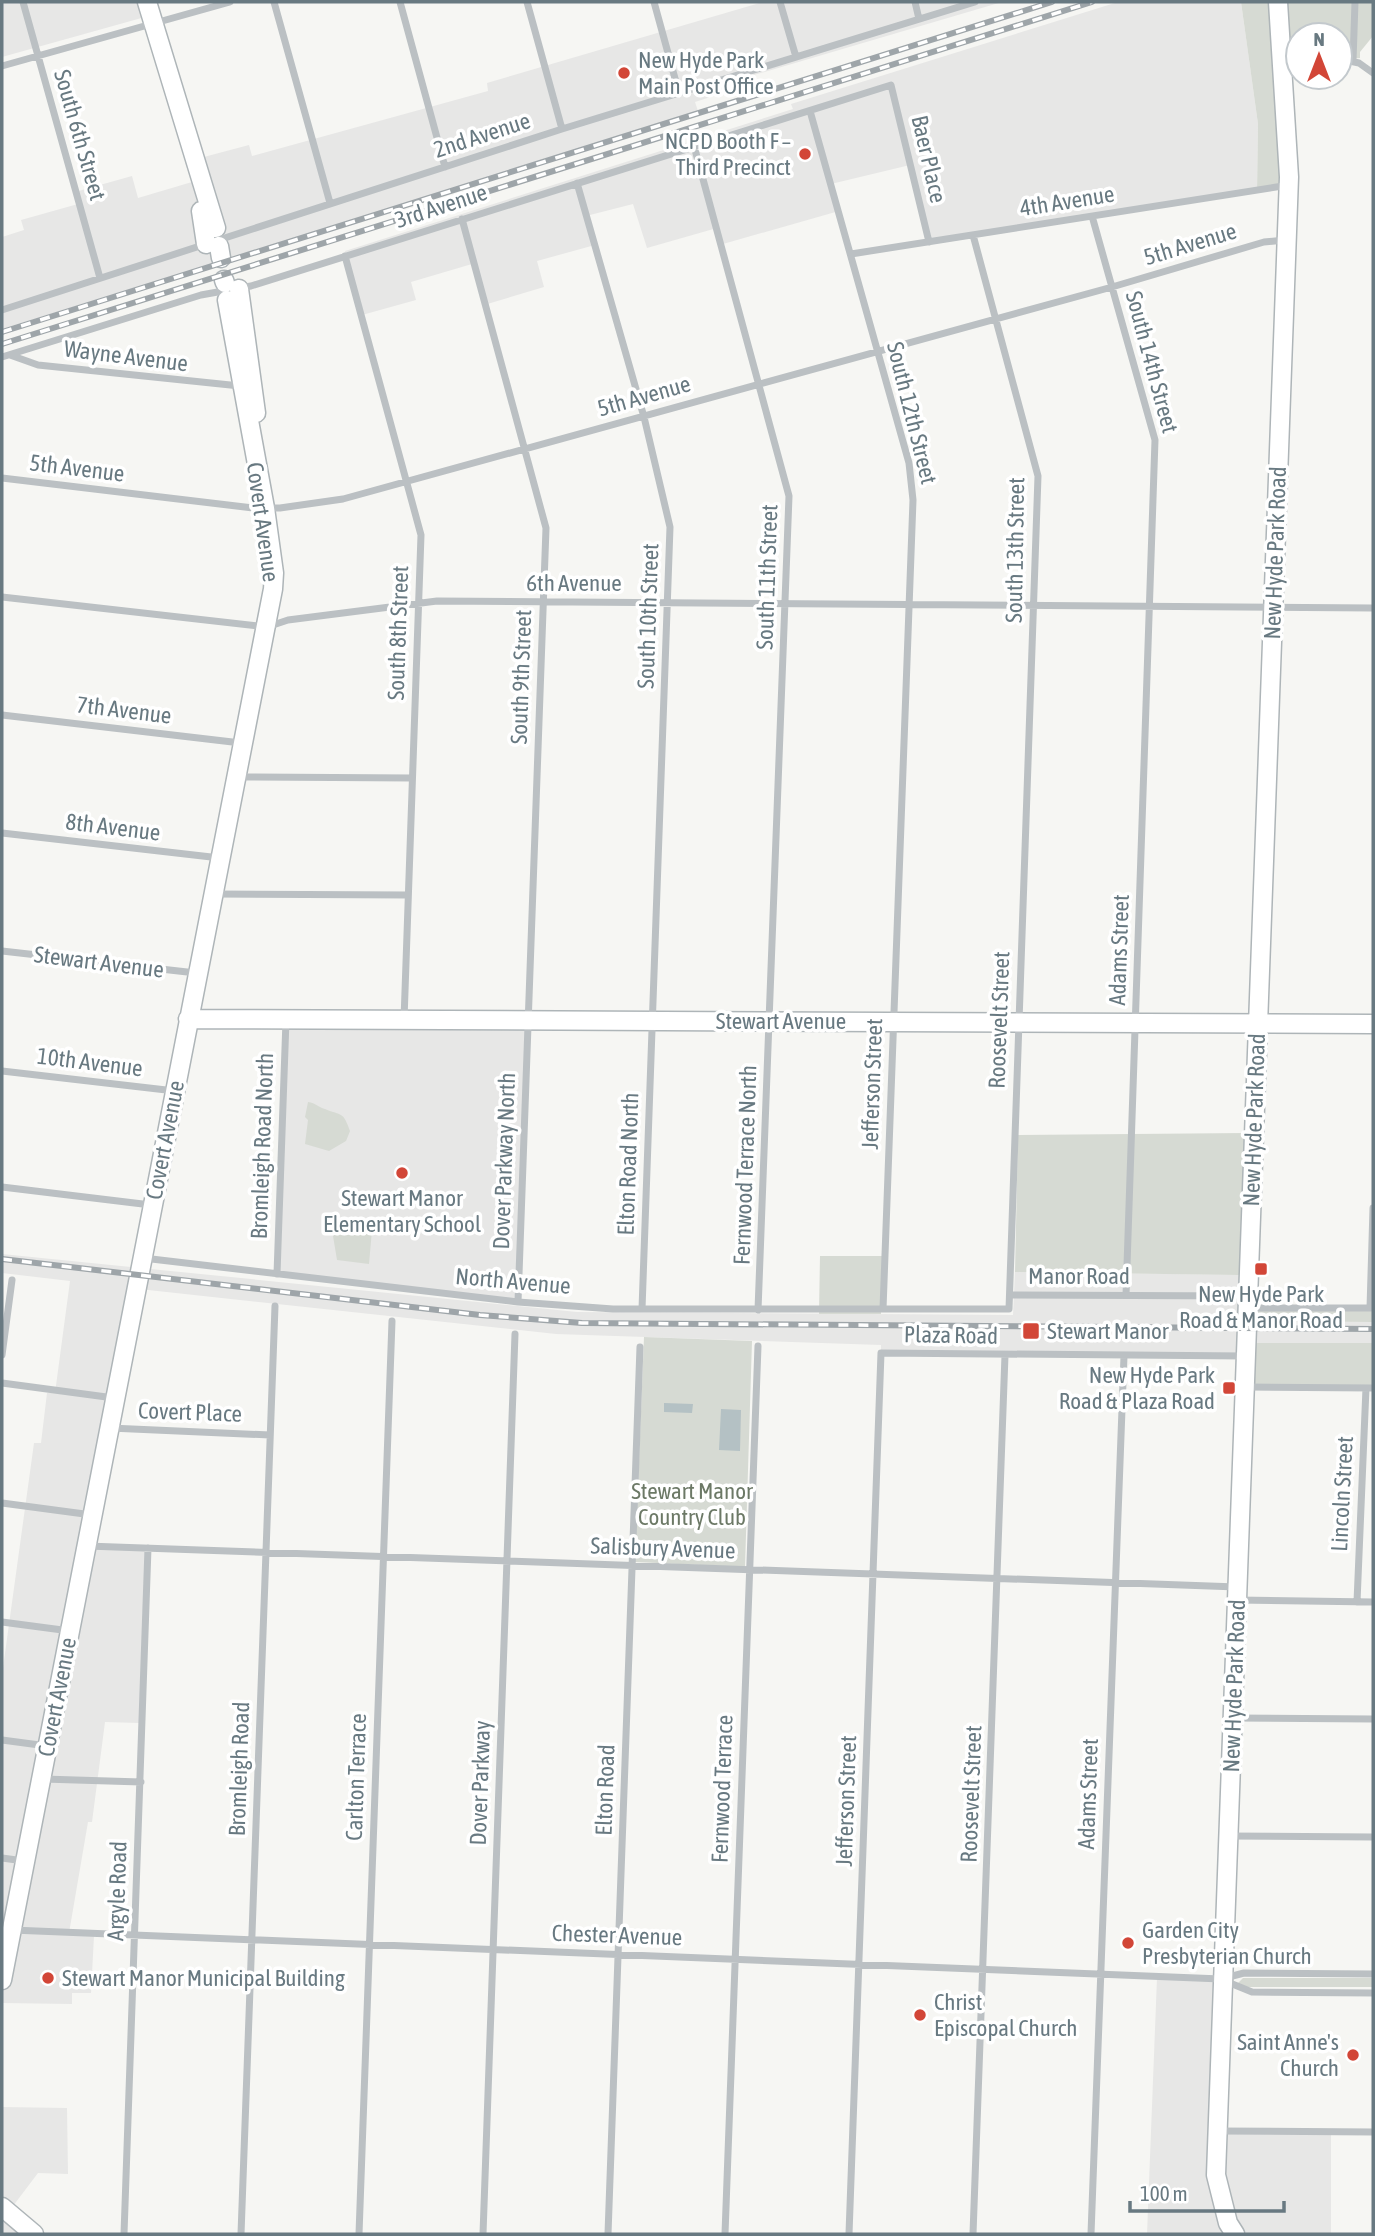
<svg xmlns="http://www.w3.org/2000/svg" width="1375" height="2236" viewBox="0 0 1375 2236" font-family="'Asap Condensed',sans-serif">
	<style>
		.built { fill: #e7e7e6 }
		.green { fill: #d6dad3 }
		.water { fill: #b4c1c4 }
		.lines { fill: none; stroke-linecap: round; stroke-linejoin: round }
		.secondary-casing { stroke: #aeb5b8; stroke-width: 21 }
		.minor { stroke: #bbc0c3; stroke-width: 7 }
		.secondary { stroke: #fff; stroke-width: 18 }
		.rail-casing { stroke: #9ea5a9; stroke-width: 6 }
		.rail { stroke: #fff; stroke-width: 3.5; stroke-dasharray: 10; stroke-linecap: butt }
		.poi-dot { fill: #d24637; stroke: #fff; stroke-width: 2.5 }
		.labels { text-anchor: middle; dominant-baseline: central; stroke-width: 7; stroke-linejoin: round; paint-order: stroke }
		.poi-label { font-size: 23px; fill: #687981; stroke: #fff; text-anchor: start }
		.street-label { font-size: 23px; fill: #687981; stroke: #fff }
		.park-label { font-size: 23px; fill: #6c7966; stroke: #fff }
	</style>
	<rect width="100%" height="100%" fill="#f6f6f3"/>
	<path class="built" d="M2 2H141L145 17 2 57Z
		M763 2H1002L727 83 729 91 695 102 698 111 572 152 2 329V237L24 230 21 220 78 204 75 192 132 176 138 198 192 182 185 162 249 145 252 156 488 91 487 83Z
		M1118 2H1241L1258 124 1257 192 928 245 910 165 831 184 839 211 723 244 717 228 647 248 633 204 586 216 595 245 537 261 544 287 484 305 472 264 411 282 416 300 362 315 345 251 793 109 791 104Z
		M286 1019 528 1020 518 1302 277 1274Z
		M2 1254 577 1312 1013 1315 1015 1272 1251 1275 1249 1321 1373 1322V1343H1249L1248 1354 881 1350V1345L556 1334 139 1289 89 1548 145 1551 139 1723 105 1722 92 1822H88L69 1933 94 1936 91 1993H72V2004L2 2003V1675L34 1443H41L47 1393H55L70 1281 2 1273Z
		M1157 1978 1222 1980 1221 2128 1331 2129V2234H1147Z
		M2 2107 67 2108 68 2174 38 2173 10 2210 38 2234H2Z"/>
	<path class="green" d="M1241 2H1373V36L1360 52V58L1340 60V35H1298V62L1289 63 1293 186 1257 192 1258 124Z
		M308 1102C316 1103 318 1107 325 1109 342 1116 343 1111 350 1131L346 1141 329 1151 305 1144 308 1120 305 1117Z
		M1246 1133 1239 1275 1015 1272 1018 1135Z
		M358 1223 372 1230 369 1264 337 1260 333 1236 342 1225Z
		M820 1256H882L881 1314H819Z
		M1249 1309H1373V1322L1249 1321Z
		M644 1337 752 1341 745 1567 635 1562Z
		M1248 1343H1373V1387L1247 1388Z
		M1243 1978H1373V1987H1242L1238 1983Z"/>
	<path class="water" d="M664 1403 693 1404 692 1413 664 1412Z
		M721 1409 741 1410 740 1451 719 1450Z"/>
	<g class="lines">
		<defs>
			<path id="secondary" d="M147 2 216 228
				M201 211 206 244
				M219 246 221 258
				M224 280 225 283
				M239 289 256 413
				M188 1019 1373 1024
				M2 1980 273 589 274 573 265 508 227 300
				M2 2207 34 2234
				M1235 2234 1228 2223 1216 2175 1289 177 1278 2"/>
		</defs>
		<use href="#secondary" class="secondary-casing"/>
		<path class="minor" d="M23 2 100 278
			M274 2 330 203
			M400 2 445 167
			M527 2 562 129
			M654 2 679 93
			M780 2 796 57
			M915 2 919 19
			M1340 59 1359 63 1373 73
			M1284 61 1298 60
			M1353 61 1355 2
			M2 66 230 2
			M810 111 909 463 913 500 883 1309
			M694 146 789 496 758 1310
			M577 183 644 417 670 527 642 1309
			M1092 216 1155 440 1126 1295
			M462 219 546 528 518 1302
			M851 254 1289 185
			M345 256 421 535 404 1020
			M2 310 562 129 975 2
			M10 355 38 365 240 386
			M2 357 201 295 251 286 891 85 929 242
			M2 478 253 508H280L343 499 1112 287 1264 242 1285 240
			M2 597 267 627 288 620 437 601 1373 608
			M2 715 241 743
			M237 777 412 778
			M2 833 220 858
			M214 894 408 895
			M2 951 196 973
			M2 1071 175 1091
			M2 1187 151 1205
			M143 1258 518 1302 613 1309H1009L1038 476 973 235
			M277 1274 286 1020
			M1010 1295 1247 1296
			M1248 1308H1373
			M1370 1308 1373 1208
			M2 1355 12 1280
			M2 1383 114 1398
			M1246 1387 1373 1388
			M110 1428 270 1435
			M2 1503 92 1515
			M87 1546 1237 1587
			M1237 1600 1373 1602
			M1357 1602 1366 1388
			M2 1622 70 1631
			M1233 1718 1373 1719
			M2 1740 47 1746
			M43 1779 141 1782
			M1229 1836 1373 1837
			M2 1858 24 1861
			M12 1930 1221 1979 1244 1973 1373 1974
			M1225 1981 1252 1992 1373 1993
			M1218 2131 1373 2132
			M124 2234 148 1548
			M241 2234 275 1306
			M359 2234 392 1321
			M483 2234 515 1334
			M608 2234 640 1347
			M725 2234 758 1346
			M849 2234 881 1353 1244 1356
			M973 2234 1005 1355
			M1091 2234 1124 1356"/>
		<use href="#secondary" class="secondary"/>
		<defs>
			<path id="rail" d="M2 332 1052 2
				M2 344 1092 2
				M2 1259 480 1315 582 1323 1373 1329"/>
		</defs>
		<use href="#rail" class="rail-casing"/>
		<use href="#rail" class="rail"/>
	</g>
	<g class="poi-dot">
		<circle cx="624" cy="73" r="7"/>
		<circle cx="805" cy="154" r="7"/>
		<circle cx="402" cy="1173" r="7"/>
		<rect x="1254" y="1262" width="14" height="14" rx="3.5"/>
		<rect x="1022" y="1322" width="18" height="18" rx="3.5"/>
		<rect x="1222" y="1381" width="14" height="14" rx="3.5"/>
		<circle cx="1128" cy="1943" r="7"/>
		<circle cx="48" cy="1978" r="7"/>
		<circle cx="920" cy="2015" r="7"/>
		<circle cx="1353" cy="2055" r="7"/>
	</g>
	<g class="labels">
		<g class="poi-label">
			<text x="638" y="60">New Hyde Park<tspan x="638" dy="26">Main Post Office</tspan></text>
			<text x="791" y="141" text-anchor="end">NCPD Booth F –<tspan x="791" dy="26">Third Precinct</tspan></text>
			<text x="402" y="1198" text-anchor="middle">Stewart Manor<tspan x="402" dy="26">Elementary School</tspan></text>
			<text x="1261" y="1294" text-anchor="middle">New Hyde Park<tspan x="1261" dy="26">Road &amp; Manor Road</tspan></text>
			<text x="1047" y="1331">Stewart Manor</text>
			<text x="1215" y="1375" text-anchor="end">New Hyde Park<tspan x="1215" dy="26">Road &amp; Plaza Road</tspan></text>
			<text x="1142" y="1930">Garden City<tspan x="1142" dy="26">Presbyterian Church</tspan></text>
			<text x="62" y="1978">Stewart Manor Municipal Building</text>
			<text x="934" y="2002">Christ<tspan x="934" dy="26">Episcopal Church</tspan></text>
			<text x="1339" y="2042" text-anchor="end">Saint Anne's<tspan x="1339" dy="26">Church</tspan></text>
		</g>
		<g class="street-label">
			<text transform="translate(80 135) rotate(74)">South 6th Street</text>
			<text transform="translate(482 135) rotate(-18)">2nd Avenue</text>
			<text transform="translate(929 159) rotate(77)">Baer Place</text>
			<text transform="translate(1067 201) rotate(-9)">4th Avenue</text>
			<text transform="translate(441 206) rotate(-18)">3rd Avenue</text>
			<text transform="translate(1190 244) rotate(-17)">5th Avenue</text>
			<text transform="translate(126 356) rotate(7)">Wayne Avenue</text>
			<text transform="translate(1152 362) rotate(75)">South 14th Street</text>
			<text transform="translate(644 396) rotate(-16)">5th Avenue</text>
			<text transform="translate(912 413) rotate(76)">South 12th Street</text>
			<text transform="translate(77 468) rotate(7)">5th Avenue</text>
			<text transform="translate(263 522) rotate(82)">Covert Avenue</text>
			<text transform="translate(1015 550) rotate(-89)">South 13th Street</text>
			<text transform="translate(1275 553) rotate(-88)">New Hyde Park Road</text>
			<text transform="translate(767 577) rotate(-88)">South 11th Street</text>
			<text x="574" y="583">6th Avenue</text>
			<text transform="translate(648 616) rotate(-88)">South 10th Street</text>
			<text transform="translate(398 633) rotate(-88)">South 8th Street</text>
			<text transform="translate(521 677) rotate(-88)">South 9th Street</text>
			<text transform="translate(124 710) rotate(7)">7th Avenue</text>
			<text transform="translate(113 827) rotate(7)">8th Avenue</text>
			<text transform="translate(1119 950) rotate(-88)">Adams Street</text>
			<text transform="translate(99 962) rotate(7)">Stewart Avenue</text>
			<text transform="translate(999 1020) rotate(-88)">Roosevelt Street</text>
			<text x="781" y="1021">Stewart Avenue</text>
			<text transform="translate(90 1062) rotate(7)">10th Avenue</text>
			<text transform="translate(872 1084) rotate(-88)">Jefferson Street</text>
			<text transform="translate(1254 1120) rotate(-88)">New Hyde Park Road</text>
			<text transform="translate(165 1140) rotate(-79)">Covert Avenue</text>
			<text transform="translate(262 1146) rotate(-88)">Bromleigh Road North</text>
			<text transform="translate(504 1161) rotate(-88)">Dover Parkway North</text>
			<text transform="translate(628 1164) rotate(-88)">Elton Road North</text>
			<text transform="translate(745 1165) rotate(-88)">Fernwood Terrace North</text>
			<text x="1079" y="1276">Manor Road</text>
			<text transform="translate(513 1281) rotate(5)">North Avenue</text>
			<text transform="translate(951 1335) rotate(1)">Plaza Road</text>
			<text transform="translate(190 1412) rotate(2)">Covert Place</text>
			<text transform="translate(1342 1494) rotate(-87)">Lincoln Street</text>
			<text transform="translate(663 1548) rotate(2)">Salisbury Avenue</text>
			<text transform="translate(1234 1686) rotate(-88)">New Hyde Park Road</text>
			<text transform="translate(57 1697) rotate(-79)">Covert Avenue</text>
			<text transform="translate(239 1769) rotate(-88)">Bromleigh Road</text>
			<text transform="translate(356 1777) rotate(-88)">Carlton Terrace</text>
			<text transform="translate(480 1783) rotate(-88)">Dover Parkway</text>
			<text transform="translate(722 1789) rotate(-88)">Fernwood Terrace</text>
			<text transform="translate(605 1790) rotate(-88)">Elton Road</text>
			<text transform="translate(971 1794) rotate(-88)">Roosevelt Street</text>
			<text transform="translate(1088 1794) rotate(-88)">Adams Street</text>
			<text transform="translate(846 1801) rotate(-88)">Jefferson Street</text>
			<text transform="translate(117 1891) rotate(-88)">Argyle Road</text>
			<text transform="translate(617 1935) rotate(2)">Chester Avenue</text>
		</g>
		<g class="park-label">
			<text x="692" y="1491">Stewart Manor<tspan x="692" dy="26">Country Club</tspan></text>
		</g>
	</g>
	<rect width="1375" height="2236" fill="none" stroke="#687981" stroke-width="7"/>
	<g transform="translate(1319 56)"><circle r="33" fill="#ffffff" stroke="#c3c9cd" stroke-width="2"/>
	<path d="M0-5L12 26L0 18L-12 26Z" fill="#d24637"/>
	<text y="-10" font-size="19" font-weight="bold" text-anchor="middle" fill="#687981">N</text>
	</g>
	<path d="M1130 2201v10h154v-10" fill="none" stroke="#687981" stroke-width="3.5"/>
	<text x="1140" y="2201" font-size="21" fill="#687981" stroke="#ffffff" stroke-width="5" paint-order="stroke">100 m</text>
</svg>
